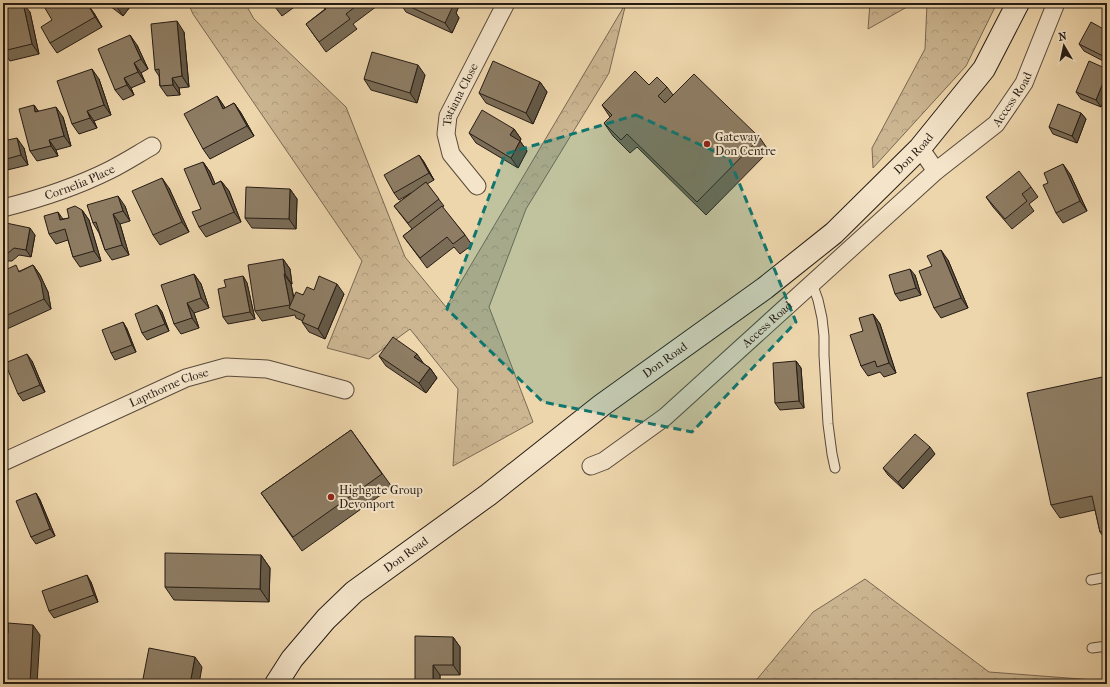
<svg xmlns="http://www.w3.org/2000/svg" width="1110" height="687" viewBox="0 0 1110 687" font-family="'IM FELL French Canon',serif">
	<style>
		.forest { fill: url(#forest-crowns); stroke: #796954 }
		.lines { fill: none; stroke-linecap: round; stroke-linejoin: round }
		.lane-casing { stroke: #584a3b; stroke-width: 11 }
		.street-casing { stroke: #584a3b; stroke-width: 19 }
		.secondary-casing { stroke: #261c15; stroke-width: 24 }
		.lane { stroke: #f4e4c9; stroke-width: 9 }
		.street { stroke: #f4e4c9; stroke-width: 17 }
		.secondary { stroke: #f4e4c9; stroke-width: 22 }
		.wall { fill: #7a6c56; stroke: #261c15 }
		.shaded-wall { fill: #635846; stroke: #261c15 }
		.building { fill: #8e7d64; stroke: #261c15 }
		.marked { fill: #0f766e; fill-opacity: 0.2; stroke: #0f766e; stroke-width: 3; stroke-dasharray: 8 5; stroke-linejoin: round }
		.poi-dot { fill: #8f2418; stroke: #f4e4c9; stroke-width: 1.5 }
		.labels { text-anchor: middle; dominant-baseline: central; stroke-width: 4; stroke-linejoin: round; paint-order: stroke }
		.street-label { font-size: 12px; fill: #261c15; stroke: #f4e4c9 }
		.poi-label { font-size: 12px; fill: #261c15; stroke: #f4e4c9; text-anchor: start }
	</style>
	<defs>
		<pattern id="forest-crowns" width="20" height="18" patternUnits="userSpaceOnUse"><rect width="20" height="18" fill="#ccb692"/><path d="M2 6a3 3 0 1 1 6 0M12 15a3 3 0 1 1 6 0" fill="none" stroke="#af9c7d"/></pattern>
	</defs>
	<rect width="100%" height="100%" fill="#eed6ac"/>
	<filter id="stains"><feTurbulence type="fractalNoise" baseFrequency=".005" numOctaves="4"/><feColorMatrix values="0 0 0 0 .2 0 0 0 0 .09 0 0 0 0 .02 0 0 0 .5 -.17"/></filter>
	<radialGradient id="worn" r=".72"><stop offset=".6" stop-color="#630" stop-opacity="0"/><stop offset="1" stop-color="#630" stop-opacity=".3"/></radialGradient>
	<path class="forest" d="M188 3H245L254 19 346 107 405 257 446 307 626 3 609 73 526 209 489 307 533 422 453 466 458 389 410 329 369 359 327 348 362 261 193 14Z
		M870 3H914L868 29Z
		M927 3H997L966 66 873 168 872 148 925 49Z
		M865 579 989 672 1107 681V684H753L813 612Z"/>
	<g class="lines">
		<defs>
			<path id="lane" d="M812 283 818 300 822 318 824 336V355L828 424 832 454 835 468
				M1091 580 1107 577
				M1092 648 1107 646"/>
			<g id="street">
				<path d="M920 148 936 171"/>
				<path id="s1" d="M477 186 451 154 446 134 448 116 506 3"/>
				<path id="s2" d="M3 208C39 199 76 187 110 170 124 163 138 154 152 146"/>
				<path id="s3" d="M3 462 186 378 226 367 267 369 345 390"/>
				<path id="s4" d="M591 466 604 461 665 417 936 171 996 124 1024 83 1056 3"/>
			</g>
			<g id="secondary">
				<path id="s5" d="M276 684 292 659 326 619 354 592 488 495 602 405 765 288 834 233 920 148 984 69 1018 3"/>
			</g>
		</defs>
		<use href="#lane" class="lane-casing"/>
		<use href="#street" class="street-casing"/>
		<use href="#secondary" class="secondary-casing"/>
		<use href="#lane" class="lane"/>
		<use href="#street" class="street"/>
		<use href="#secondary" class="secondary"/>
	</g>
	<path class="wall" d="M80 3 82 6 94 13 102 27 57 53 50 43 52 20Z
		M106 3H133L123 16Z
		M272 3H300L282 16Z
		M321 3H375L377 6 353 24 357 29 326 52 306 24 325 9Z
		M400 3H459L460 4 456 13 459 18 452 33 406 12Z
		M30 12 39 54 10 61 3 51Z
		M1107 31V63L1084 51 1079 44Z
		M184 32 189 87 179 88 180 95 167 96 160 86 159 76 155 70Z
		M137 45 148 69 141 73 145 82 131 88 134 95 123 100 115 90Z
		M1107 69V91L1101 107 1081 99 1076 92Z
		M425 75 417 103 371 90 364 79Z
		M99 79 111 115 94 121 97 128 79 134 72 124Z
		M540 82 547 92 533 124 486 103 479 93Z
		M649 85 667 87 673 95 760 138 769 151 706 215 637 147 630 153 613 136 604 123 610 117 602 105Z
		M217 96 225 108 234 103 241 113 254 136 210 159 203 149Z
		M34 105 38 111 63 117 71 146 56 150 58 156 37 161 30 151Z
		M1081 113 1086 119 1077 143 1053 134 1049 127Z
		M514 129 521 139 520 141 527 151 518 168 476 143 469 133Z
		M3 141 24 148 28 165 3 171Z
		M419 155 424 162 434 180 427 184 444 206 442 207 465 235 472 245 460 254 454 247 427 268 403 236 412 229 394 206 411 193 399 200 394 193Z
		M203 162 210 172 215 184 221 181 229 191 241 222 206 237 199 227 201 209Z
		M1070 174 1087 211 1063 223 1056 213Z
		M1031 187 1038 197 1029 204 1034 211 1012 229 993 207 986 197Z
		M169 188 189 232 160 245 153 235Z
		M290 189 297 199 296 229 252 228 245 218Z
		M125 206 130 221 120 224 129 255 112 260 105 250 99 233 93 223Z
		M82 210 89 220 101 261 80 267 73 257 68 240 56 244 49 234 63 219 69 218Z
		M3 232 35 235 31 257 19 255 12 261H3Z
		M283 259 290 269 292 284H291L294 298 314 290 344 294 325 339 309 332 302 322 303 321 296 318 295 315 262 321 255 311Z
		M948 260 968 308 941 318 934 308 932 266Z
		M33 265 40 275 48 292 51 309 7 329 3 324V271H20Z
		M194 274 201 284 209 308 194 313 199 328 181 334 174 324Z
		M915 275 921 295 900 301 895 294Z
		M243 276 247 283 255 319 228 324 223 317Z
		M157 305 162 312 169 331 147 340 142 333Z
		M873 314 880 324 896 373 884 377 880 372 868 376 861 366 863 331Z
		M123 322 127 329 136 352 115 360 111 353Z
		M379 356 424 364 430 368 437 378 426 393 386 366Z
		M32 361 45 392 23 401 18 394Z
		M796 361 801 368 804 408 780 410 775 403Z
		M1107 376V542L1100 532 1095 510 1060 518 1051 505Z
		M351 430 392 487 302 551 261 493Z
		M935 454 903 489 888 475 883 468Z
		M36 493 40 500 55 536 36 544 31 537Z
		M261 555 270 568 269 602 174 600 165 587Z
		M91 582 98 602 54 618 49 611Z
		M453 637 460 647V675H440V684H415Z"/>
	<path class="shaded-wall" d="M23 3 30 12 39 54 32 44Z
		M87 3 94 13 102 27 95 17Z
		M118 3H133L123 16 116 6Z
		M449 3H459L460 4 456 13 459 18 452 33 445 23 448 5Z
		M177 21 184 32 189 87 182 76Z
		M130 35 137 45 148 69 141 59Z
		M1107 53V60L1105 57Z
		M134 63 141 73 145 82 138 72Z
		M418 65 425 75 417 103 410 93Z
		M92 69 99 79 111 115 104 105Z
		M1107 73V91L1101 107 1096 100Z
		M124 78 131 88 134 95 127 85Z
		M172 78 179 88 180 95 173 85Z
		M540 82 547 92 533 124 526 113Z
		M217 96 224 106 230 119 223 109Z
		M234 103 241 113 254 136 247 126Z
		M34 105 41 115 35 112Z
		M56 107 63 117 71 146 64 136Z
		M87 111 94 121 97 128 90 118Z
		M1081 113 1086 119 1077 143 1072 136Z
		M514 129 521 139 517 145 510 135Z
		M17 138 24 148 28 165 21 155Z
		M49 140 56 150 58 156 51 146Z
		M520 141 527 151 518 168 511 158Z
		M419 155 424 162 434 180 429 173Z
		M203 162 210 172 220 195 213 185Z
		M1063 164 1070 174 1087 211 1080 201Z
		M162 178 169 188 189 232 182 222Z
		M221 181 229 191 241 222 234 212Z
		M290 189 297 199 296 229 289 219Z
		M118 196 125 206 130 221 123 211Z
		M82 210 89 220 101 261 94 251Z
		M58 212 65 222 60 220Z
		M113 214 120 224 129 255 122 245Z
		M30 228 35 235 31 257 26 250Z
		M941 250 948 260 968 308 961 298Z
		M283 259 290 269 292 284 285 274Z
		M33 265 40 275 48 292 51 309 44 299Z
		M910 269 915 275 921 295 916 288Z
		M194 274 201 284 209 308 201 298Z
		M284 274 291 284 296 311 293 309 290 305Z
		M243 276 247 283 255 319 250 312Z
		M337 284 344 294 325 339 318 329Z
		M187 303 194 313 199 328 192 318Z
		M157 305 162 312 169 331 165 324Z
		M873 314 880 324 896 373 889 363Z
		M123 322 127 329 136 352 132 345Z
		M27 354 32 361 45 392 40 385Z
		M417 354 424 364 414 357Z
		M796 361 801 368 804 408 799 401Z
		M430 368 437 378 426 393 419 383Z
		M930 447 935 454 903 489 898 482Z
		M36 493 40 500 55 536 50 529Z
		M261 555 270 568 269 602 260 589Z
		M87 575 91 582 98 602 94 595Z
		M33 625 40 635 37 684H30Z
		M453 637 460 647V675L453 665Z
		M195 657 202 667 199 684H190Z
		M433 665 440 675V684H433Z"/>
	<path class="building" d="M17 3H23L32 44 3 51V6Z
		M42 3H79L81 6 87 3 95 17 50 43 41 27 52 20Z
		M112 3H118L116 6Z
		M272 3H279L275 6Z
		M321 3H360L346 14 350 19 319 42 306 24 326 9Z
		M402 3H449L448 5 452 8 445 23Z
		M177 21 182 76 172 78 173 85 160 86 159 69 155 70 151 24Z
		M1091 22 1107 31V53L1105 57 1079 44Z
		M130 35 141 59 134 63 138 72 124 78 127 85 115 90 98 49Z
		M372 52 418 65 410 93 364 79Z
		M493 61 540 82 526 113 479 93Z
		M1089 61 1107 69V73L1096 100 1076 92Z
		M92 69 104 105 87 111 90 118 72 124 57 81Z
		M635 71 649 85 657 77 667 87 658 96 665 103 694 74 760 138 697 202 627 134 621 140 604 123 612 115 602 105Z
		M217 96 223 109 234 103 247 126 203 149 184 114Z
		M1058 104 1081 113 1072 136 1049 127Z
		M34 105 35 112 56 107 64 136 49 140 51 146 30 151 19 109Z
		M482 110 514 129 510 135 520 141 511 158 469 133Z
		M17 138 21 155 3 160V141Z
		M419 155 429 173 394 193 384 175Z
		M203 162 213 185 221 181 234 212 199 227 192 212 201 209 184 169Z
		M1063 164 1080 201 1056 213 1043 185 1048 183 1044 173Z
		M1019 171 1031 187 1022 194 1027 201 1005 219 986 197Z
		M162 178 182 222 153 235 132 191Z
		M426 182 439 199 408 223 394 206Z
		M246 187 290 189 289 219 245 218Z
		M118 196 123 211 113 214 122 245 105 250 96 222 93 223 87 205Z
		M75 206 82 210 94 251 73 257 65 229 49 234 44 216 58 212 60 220 69 218 67 209Z
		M442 206 465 235 453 244 447 237 420 258 403 236Z
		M6 223 30 228 26 250 14 248 7 254H3V232L4 231Z
		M941 250 961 298 934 308 919 271 932 266 927 256Z
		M283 259 285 274H284L290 305 255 311 248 265Z
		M16 265 19 272 33 265 41 282 44 299 3 317V271Z
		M910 269 916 288 895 294 889 275Z
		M194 274 201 298 187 303 192 318 174 324 161 285Z
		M243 276 250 312 223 317 218 289 226 287 224 280Z
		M319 276 337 284 318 329 302 322 305 315 289 308 296 292 303 295 307 287 314 290Z
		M157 305 165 324 142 333 135 314Z
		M873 314 889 363 877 367 875 361 861 366 850 335 863 331 859 318Z
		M123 322 132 345 111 353 102 330Z
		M393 337 417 354 414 357 430 368 419 383 379 356Z
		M27 354 40 385 18 394 5 363Z
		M796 361 799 401 775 403 773 363Z
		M1107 376V530L1100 532 1092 496 1051 505 1027 393Z
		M351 430 382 474 293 537 261 493Z
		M915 434 930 447 898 482 883 468Z
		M36 493 50 529 31 537 16 501Z
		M165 553 261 555 260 589 165 587Z
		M87 575 94 595 49 611 42 591Z
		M8 623 33 625 30 684H3V633H8Z
		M415 636 453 637V665H433V684H415Z
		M149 648 195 657 190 684H142Z"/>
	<path class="marked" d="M636 115 729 158 796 322 692 432 543 402 447 309 505 154Z"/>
	<g class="poi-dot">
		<circle cx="707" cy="144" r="4"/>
		<circle cx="331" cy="497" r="4"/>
	</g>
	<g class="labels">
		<g class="street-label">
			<text stroke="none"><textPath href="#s1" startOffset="104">Tatiana Close</textPath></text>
			<text stroke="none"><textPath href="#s4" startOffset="561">Access Road</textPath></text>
			<text stroke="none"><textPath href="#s5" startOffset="833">Don Road</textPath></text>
			<text stroke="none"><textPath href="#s2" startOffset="81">Cornelia Place</textPath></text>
			<text stroke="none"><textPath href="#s4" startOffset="227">Access Road</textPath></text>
			<text stroke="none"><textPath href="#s5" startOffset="509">Don Road</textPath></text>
			<text stroke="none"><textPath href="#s3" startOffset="182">Lapthorne Close</textPath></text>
			<text stroke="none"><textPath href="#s5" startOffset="185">Don Road</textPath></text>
		</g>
		<g class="poi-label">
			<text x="715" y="137">Gateway<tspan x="715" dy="14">Don Centre</tspan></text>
			<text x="339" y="490">Highgate Group<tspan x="339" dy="14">Devonport</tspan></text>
		</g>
	</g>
	<rect width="1110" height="687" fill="none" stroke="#eed6ac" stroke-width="16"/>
	<rect x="4" y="4" width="1102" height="679" fill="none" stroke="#261c15" stroke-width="2"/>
	<rect x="8" y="8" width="1094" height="671" fill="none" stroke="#261c15"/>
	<g transform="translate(1064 46) rotate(351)" stroke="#f4e4c9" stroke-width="3" paint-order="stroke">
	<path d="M0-3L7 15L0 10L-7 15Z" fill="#261c15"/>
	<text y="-6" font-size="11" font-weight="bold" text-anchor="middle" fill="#261c15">N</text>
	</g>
	<rect width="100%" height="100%" filter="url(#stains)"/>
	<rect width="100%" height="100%" fill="url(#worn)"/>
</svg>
